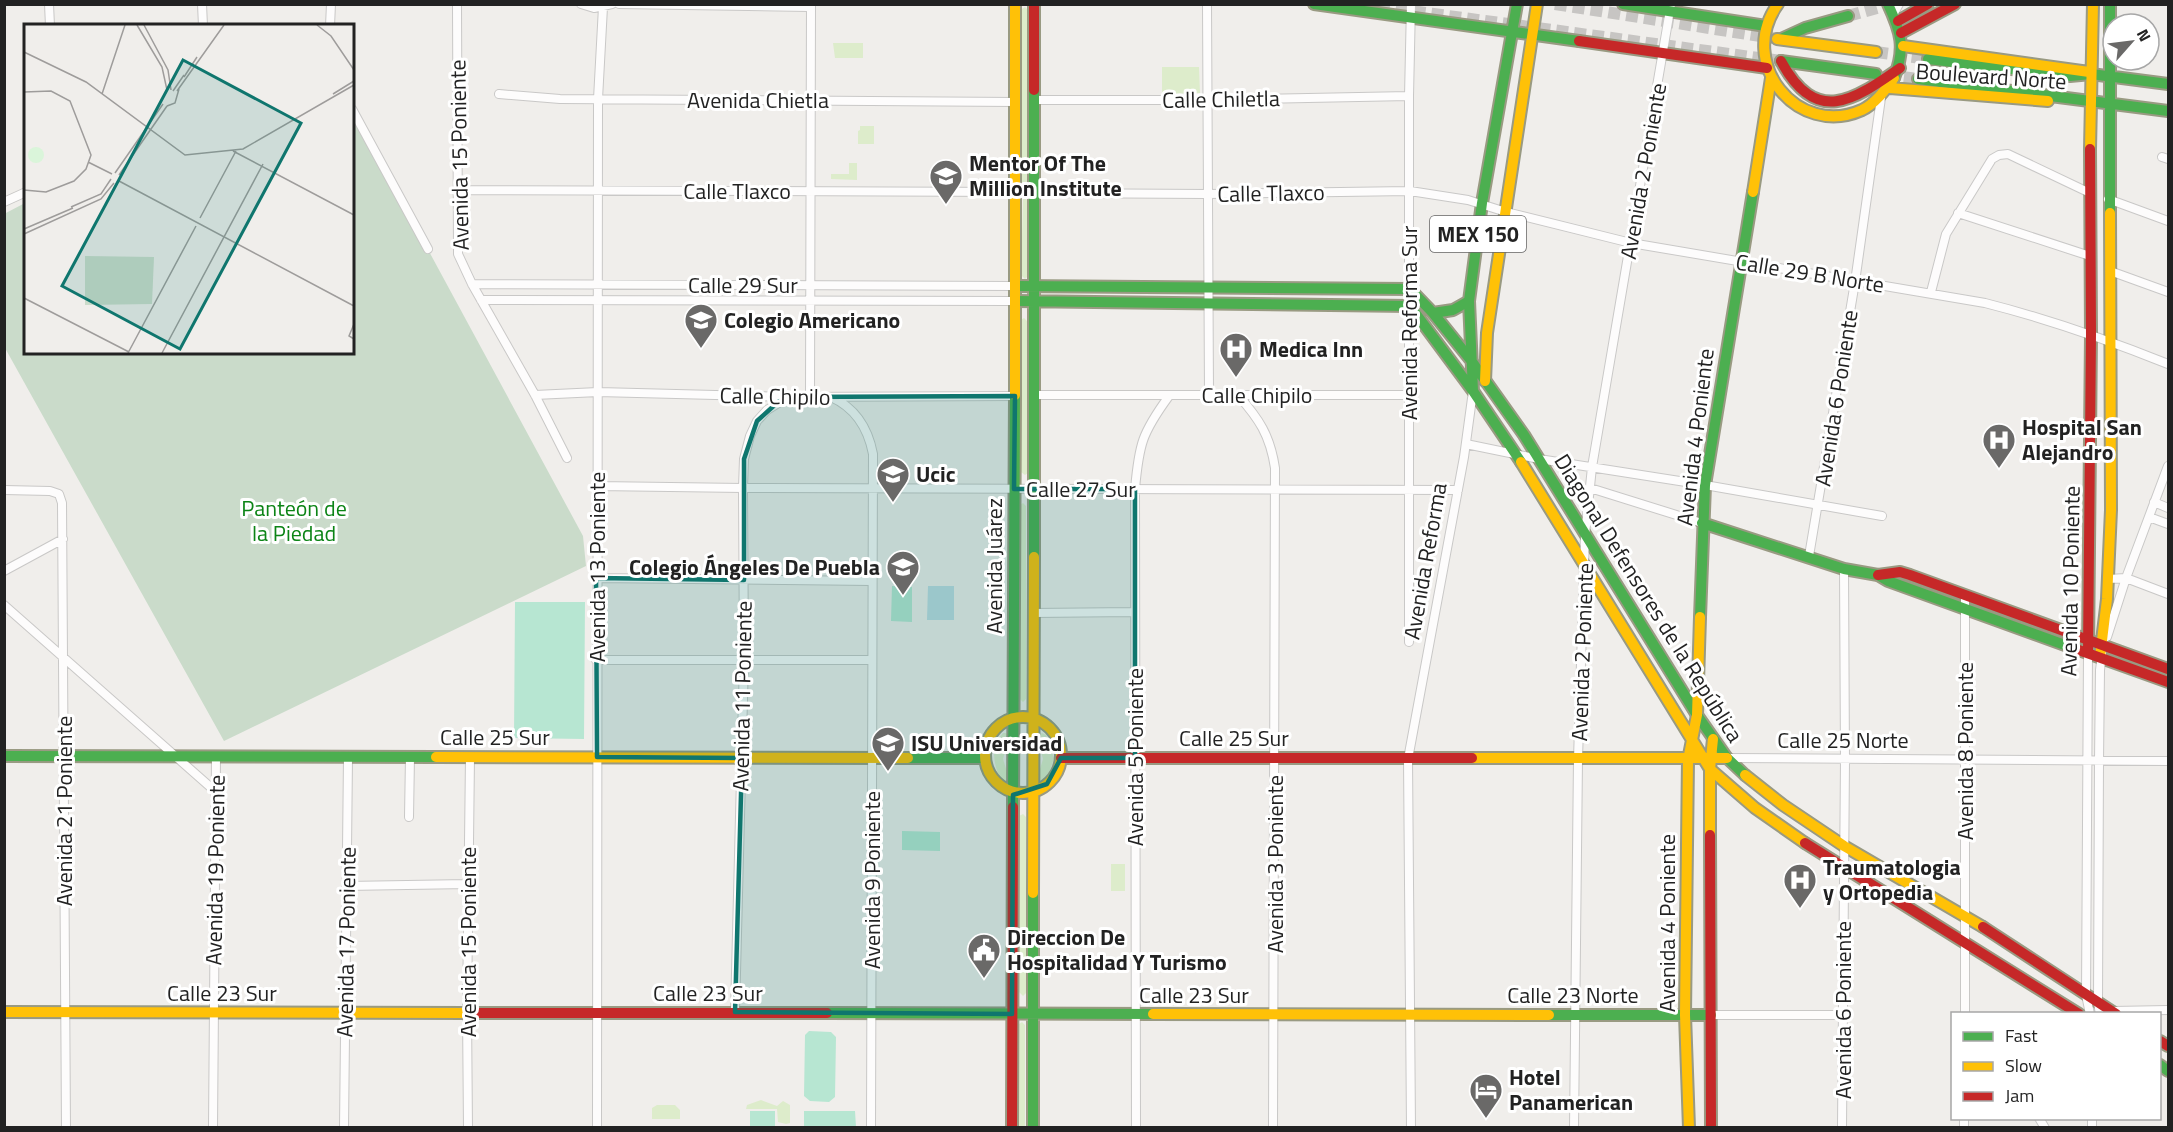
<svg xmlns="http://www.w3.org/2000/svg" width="2173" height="1132" viewBox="0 0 2173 1132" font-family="'Titillium Web',sans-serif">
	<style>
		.grass { fill: #ddeccb }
		.cemetery { fill: #cadbca }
		.pitch { fill: #b7e6d2 }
		.water { fill: #bfdbe3 }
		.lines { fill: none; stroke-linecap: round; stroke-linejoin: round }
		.primary-tunnel { stroke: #c7c5c3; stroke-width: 12; stroke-dasharray: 12 6; stroke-linecap: butt }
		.street-casing { stroke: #c9c8c7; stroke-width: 10 }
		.fast-casing { stroke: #999a82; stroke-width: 14 }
		.slow-casing { stroke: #999a82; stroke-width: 14 }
		.jam-casing { stroke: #999a82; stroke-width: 14 }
		.street { stroke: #fdfcfc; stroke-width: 8 }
		.fast { stroke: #4caf50; stroke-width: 10 }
		.slow { stroke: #ffc107; stroke-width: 10 }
		.jam { stroke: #c62828; stroke-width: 10 }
		.marked { fill: #0f766e; fill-opacity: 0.2; stroke: #0f766e; stroke-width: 4.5; stroke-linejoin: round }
		.labels { text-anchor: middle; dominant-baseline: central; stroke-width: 6; stroke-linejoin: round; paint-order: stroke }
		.shield { fill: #fff; stroke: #646464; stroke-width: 1.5 }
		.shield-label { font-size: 21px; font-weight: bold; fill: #222 }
		.street-label { font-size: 22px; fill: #222; stroke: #fff }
		.poi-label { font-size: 22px; font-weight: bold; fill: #222; stroke: #fff; text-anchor: start }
		.park-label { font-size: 22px; fill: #0c8416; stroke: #fff }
		.inset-road { fill: none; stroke: #9e9c9b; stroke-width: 1.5 }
		.view { fill: #0f766e; fill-opacity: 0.15; stroke: #0f766e; stroke-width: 3 }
		.inset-edge { fill: none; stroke: #222; stroke-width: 3 }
	</style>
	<rect width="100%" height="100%" fill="#f0eeeb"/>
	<path class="grass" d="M1025 7 1028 10 1027 182 1024 185 1021 182 1022 9Z
		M833 43H863V58H835Z
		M1162 67H1199L1200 93 1162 94Z
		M860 126H874V144H858V131L860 130Z
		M849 163H857V180L831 179V174H849Z
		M1023 199H1026L1028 202V276L1025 279 1021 275Z
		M1024 318 1027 321 1028 473 1025 475 1021 472V320Z
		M1023 503 1026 506V699L1023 702 1020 699V505Z
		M1003 733H1006L1009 737 1003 759 1009 778 1007 782 1001 781C994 764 989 748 1003 733Z
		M1042 733 1046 735 1054 758 1047 780 1042 783 1037 779 1043 759 1037 736Z
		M1023 814 1026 817V993L1023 996 1019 992V816Z
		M1111 864H1125V891H1111Z
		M1022 1022 1025 1025V1127L1019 1128V1024Z
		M761 1100 777 1106 783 1101 790 1105V1123L786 1124 778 1122 777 1109H746L747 1105Z
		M657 1105H675L680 1110V1119H652V1108Z"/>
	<path class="cemetery" d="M353 111 583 536 586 566 224 741 5 348 4 214 25 203 26 352H352Z"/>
	<path class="pitch" d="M892 586 912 587V622L891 621Z
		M515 602H585L584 739 514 738Z
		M902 831 940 832V851L902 850Z
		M809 1031 831 1032 836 1037 835 1097 829 1102 810 1101 804 1096 805 1035Z
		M750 1111H775V1126H750Z
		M804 1111H855L856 1127H804Z"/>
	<path class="water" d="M928 586H954V620H927Z"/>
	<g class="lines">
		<path class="primary-tunnel" d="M1360 4 1781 61
			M1555 4 1773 38
			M1848 16 1891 4
			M1876 52 1928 59
			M1886 75 1918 79"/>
		<defs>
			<path id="street" d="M49 4 50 26
				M202 4 203 26
				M457 4 458 254 472 284 535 395 567 458
				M581 4 594 8 612 4
				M619 4 811 7
				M1207 4 1209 394
				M1894 13 1899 4
				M330 26 331 4
				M499 94 560 99 1016 102
				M1034 100H1208L1409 96
				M352 109 428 249
				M2162 157 2168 159
				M458 190 1015 192
				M1034 193 1208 194 1410 191 1468 200 1506 212 1631 243 1985 303C2048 319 2108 340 2168 364
				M2108 199 2168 221
				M4 202 26 192
				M1958 213 2090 256
				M2110 271 2168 292
				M472 284 1015 286
				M1931 292 1946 234 1992 159 1999 155 2008 154 2090 193
				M481 300 1015 301
				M535 395 598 392 788 397 1015 396
				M1033 395H1409
				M1238 395C1259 419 1270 435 1275 468L1273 1128
				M810 397 811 4
				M831 397C856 408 868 428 873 454L871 1128
				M1466 444 1539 459 1705 485 1882 516
				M597 486 743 488 1458 490
				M1590 488 1702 523
				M4 490 50 491 59 494 62 503 66 1128
				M2154 502 2168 508
				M2149 517 2168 524
				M1809 556 1855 282 1881 98
				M4 571 63 539
				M596 578 872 581
				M2108 579 2126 578 2168 594
				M4 605 216 792
				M1033 613 1135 612
				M2107 637 2126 578 2168 466
				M1409 642V96L1411 4
				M2088 653 2086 995 2090 1014
				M596 660H872
				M1727 758 2168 761
				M409 817 410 757
				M346 886 468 884
				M2113 1011 2168 1010
				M735 1012 744 660 743 488 744 459 750 436 757 421 767 410 788 397
				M1965 1014V596
				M2100 1014 2098 1003 2099 761 2100 670 2102 654
				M1711 1015H1842
				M2039 1118 2045 1128
				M213 1128 216 756
				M344 1128 348 757
				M468 1128 467 1012 470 757
				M597 1128 598 99 603 7
				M1136 1128 1135 489C1139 444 1142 433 1169 396
				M1411 1128 1408 759 1464 457 1473 391
				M1574 1128 1578 759 1585 535 1592 467 1671 4
				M1842 1128 1845 760 1844 569
				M1964 1128V1118
				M2092 1128V1118"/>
			<path id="fast" d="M1314 4 1579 41
				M1517 4 1482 203 1469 301 1473 391 1521 462
				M1623 4 1766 26
				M1888 4C1901 32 1906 48 1894 78
				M1781 39 1805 28 1848 16
				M1928 59 2070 76 2091 74 2168 84
				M1781 61 1876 74
				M1918 79 2168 111
				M2110 213V4
				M1015 286 1410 289 1433 313 1470 359
				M1015 301 1410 306 1473 391
				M1433 313 1453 310 1469 301
				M1470 359 1524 435 1697 715 1727 758 1745 775
				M1702 523 1844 569 1878 575 1888 581 2073 648
				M1034 557V90
				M1700 617 1705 485 1753 192
				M4 756 436 757
				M908 758H985
				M1013 807 1015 395
				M827 1013 1153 1014
				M1549 1015H1711
				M2160 1065 2168 1071
				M1033 1128V893"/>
			<path id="slow" d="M1778 4C1736 62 1797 139 1862 110 1876 103 1885 90 1894 78
				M1777 39 1876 52
				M1903 46 2089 72
				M1890 88 2048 101
				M2090 149 2093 4
				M1753 192 1771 78
				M1485 381 1487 333 1537 4
				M1015 395V4
				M1521 462 1710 769 1755 808 1805 843
				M2100 657 2107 599 2111 510 2110 213
				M985 755a38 38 0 1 1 76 0a38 38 0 1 1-76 0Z
				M436 757 908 758
				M1472 758H1727
				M1745 775 1783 805 1844 846 1983 927
				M1710 835V769L1713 739
				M1033 893 1034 557
				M4 1012 468 1013
				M1153 1014 1549 1015
				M1689 1128 1685 1015 1688 760 1697 715 1700 617"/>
			<path id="jam" d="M1898 21 1928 4
				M1901 33 1955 4
				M1579 41 1767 68
				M1781 61C1816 126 1853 101 1900 68
				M1034 90V4
				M1878 575 1900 572 1910 575 2168 669
				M2073 648 2168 682
				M2088 653 2091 334 2090 149
				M1061 758H1472
				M1710 835 1711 1128
				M1805 843 2079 1014
				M1983 927 2116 1014
				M468 1013H827
				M2160 1041 2168 1046
				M1012 1128 1013 807"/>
		</defs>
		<use href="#street" class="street-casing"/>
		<use href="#fast" class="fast-casing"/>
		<use href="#slow" class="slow-casing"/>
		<use href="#jam" class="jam-casing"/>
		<use href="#street" class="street"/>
		<use href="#fast" class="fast"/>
		<use href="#slow" class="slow"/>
		<use href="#jam" class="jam"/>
	</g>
	<path class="marked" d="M1015 396 1014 489H1135V758H1061L1047 784 1013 795 1012 1014 735 1012 742 758 597 757 596 578 744 580V459L757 421 778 402 788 397Z"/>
	<defs>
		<symbol id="school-pin" viewBox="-11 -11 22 30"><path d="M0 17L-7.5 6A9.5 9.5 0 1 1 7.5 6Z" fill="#6a6968" stroke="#fff"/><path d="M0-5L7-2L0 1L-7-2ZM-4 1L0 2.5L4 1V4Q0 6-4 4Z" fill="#fff"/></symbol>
		<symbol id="hospital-pin" viewBox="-11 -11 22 30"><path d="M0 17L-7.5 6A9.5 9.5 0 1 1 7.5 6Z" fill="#6a6968" stroke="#fff"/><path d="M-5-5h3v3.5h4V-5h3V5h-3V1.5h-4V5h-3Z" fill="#fff"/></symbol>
		<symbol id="university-pin" viewBox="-11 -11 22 30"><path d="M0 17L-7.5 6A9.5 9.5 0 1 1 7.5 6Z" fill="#6a6968" stroke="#fff"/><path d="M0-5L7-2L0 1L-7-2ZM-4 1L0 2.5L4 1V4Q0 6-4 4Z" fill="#fff"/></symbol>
		<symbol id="civic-pin" viewBox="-11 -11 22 30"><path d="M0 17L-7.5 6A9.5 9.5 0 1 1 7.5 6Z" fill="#6a6968" stroke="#fff"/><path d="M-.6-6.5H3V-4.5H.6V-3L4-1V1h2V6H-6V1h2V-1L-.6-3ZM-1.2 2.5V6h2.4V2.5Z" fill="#fff"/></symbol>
		<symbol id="hotel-pin" viewBox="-11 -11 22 30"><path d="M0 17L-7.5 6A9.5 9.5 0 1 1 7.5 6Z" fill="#6a6968" stroke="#fff"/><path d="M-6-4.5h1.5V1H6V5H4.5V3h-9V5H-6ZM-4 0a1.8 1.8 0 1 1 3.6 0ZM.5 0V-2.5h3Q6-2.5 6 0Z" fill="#fff"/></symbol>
	</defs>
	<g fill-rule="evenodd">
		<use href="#school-pin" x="927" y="157" width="38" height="52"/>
		<use href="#school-pin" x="682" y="301" width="38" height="52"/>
		<use href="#hospital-pin" x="1217" y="330" width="38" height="52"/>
		<use href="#hospital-pin" x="1980" y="421" width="38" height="52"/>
		<use href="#school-pin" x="874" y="455" width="38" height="52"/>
		<use href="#school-pin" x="884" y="548" width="38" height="52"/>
		<use href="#university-pin" x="869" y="724" width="38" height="52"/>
		<use href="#hospital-pin" x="1781" y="861" width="38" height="52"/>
		<use href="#civic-pin" x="965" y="931" width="38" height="52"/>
		<use href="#hotel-pin" x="1467" y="1071" width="38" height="52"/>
	</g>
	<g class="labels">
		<rect class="shield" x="1430" y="216" width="96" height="36" rx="4.5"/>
		<g class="shield-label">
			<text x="1478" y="234">MEX 150</text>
		</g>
		<g class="street-label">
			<text transform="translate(1991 76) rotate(4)">Boulevard Norte</text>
			<text transform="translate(1221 99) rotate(-1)">Calle Chiletla</text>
			<text x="758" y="100">Avenida Chietla</text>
			<text transform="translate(459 155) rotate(-91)">Avenida 15 Poniente</text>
			<text transform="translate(1643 171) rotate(-80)">Avenida 2 Poniente</text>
			<text x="737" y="191">Calle Tlaxco</text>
			<text transform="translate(1271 193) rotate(-1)">Calle Tlaxco</text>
			<text transform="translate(1810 273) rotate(9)">Calle 29 B Norte</text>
			<text x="743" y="285">Calle 29 Sur</text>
			<text transform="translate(1409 323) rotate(-90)">Avenida Reforma Sur</text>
			<text x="1257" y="395">Calle Chipilo</text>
			<text transform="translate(775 396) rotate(1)">Calle Chipilo</text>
			<text transform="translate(1836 398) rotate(-81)">Avenida 6 Poniente</text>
			<text transform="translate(1695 437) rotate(-83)">Avenida 4 Poniente</text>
			<text x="1081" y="489">Calle 27 Sur</text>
			<text transform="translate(1425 561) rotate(-80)">Avenida Reforma</text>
			<text transform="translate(994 566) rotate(-90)">Avenida Juárez</text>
			<text transform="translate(597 567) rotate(-90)">Avenida 13 Poniente</text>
			<text transform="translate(2070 581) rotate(-89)">Avenida 10 Poniente</text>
			<text transform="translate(1649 598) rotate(58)">Diagonal Defensores de la República</text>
			<text transform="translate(1582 652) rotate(-88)">Avenida 2 Poniente</text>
			<text transform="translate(742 696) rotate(-89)">Avenida 11 Poniente</text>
			<text x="495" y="737">Calle 25 Sur</text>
			<text x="1234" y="738">Calle 25 Sur</text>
			<text x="1843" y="740">Calle 25 Norte</text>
			<text transform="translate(1965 751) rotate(-90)">Avenida 8 Poniente</text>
			<text transform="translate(1135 757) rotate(-90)">Avenida 5 Poniente</text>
			<text transform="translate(64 811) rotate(-90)">Avenida 21 Poniente</text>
			<text transform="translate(1275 864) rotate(-90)">Avenida 3 Poniente</text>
			<text transform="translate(215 870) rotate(-89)">Avenida 19 Poniente</text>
			<text transform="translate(872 880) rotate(-90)">Avenida 9 Poniente</text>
			<text transform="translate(1667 923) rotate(-90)">Avenida 4 Poniente</text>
			<text transform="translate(346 942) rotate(-89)">Avenida 17 Poniente</text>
			<text transform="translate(468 942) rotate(-90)">Avenida 15 Poniente</text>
			<text x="222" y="993">Calle 23 Sur</text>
			<text x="708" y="993">Calle 23 Sur</text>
			<text x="1194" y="995">Calle 23 Sur</text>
			<text x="1573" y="995">Calle 23 Norte</text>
			<text transform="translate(1843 1010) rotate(-90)">Avenida 6 Poniente</text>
		</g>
		<g class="poi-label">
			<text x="969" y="163">Mentor Of The<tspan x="969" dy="25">Million Institute</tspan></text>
			<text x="724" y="320">Colegio Americano</text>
			<text x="1259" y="349">Medica Inn</text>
			<text x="2022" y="427">Hospital San<tspan x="2022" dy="25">Alejandro</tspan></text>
			<text x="916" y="474">Ucic</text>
			<text x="880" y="567" text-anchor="end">Colegio Ángeles De Puebla</text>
			<text x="911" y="743">ISU Universidad</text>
			<text x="1823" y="867">Traumatologia<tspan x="1823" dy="25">y Ortopedia</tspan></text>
			<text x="1007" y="937">Direccion De<tspan x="1007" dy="25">Hospitalidad Y Turismo</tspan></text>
			<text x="1509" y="1077">Hotel<tspan x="1509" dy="25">Panamerican</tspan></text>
		</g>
		<g class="park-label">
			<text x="294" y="508">Panteón de<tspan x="294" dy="25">la Piedad</tspan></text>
		</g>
	</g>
	<g transform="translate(24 24)">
		<rect width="330" height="330" fill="#f0eeeb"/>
		<path d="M61 232 130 233 128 280 61 281Z" fill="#cadbca"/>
		<path d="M4 131a8 8 0 1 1 16 0a8 8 0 1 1-16 0Z" fill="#daf5da"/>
		<path class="inset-road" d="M113 1 138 43 143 66M120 1 144 46 147 66M293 1 307 12 330 46M0 28 62 58 161 131 219 125 330 61M160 53 173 33M149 67 160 51M153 67 200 1M0 68 27 67 46 77 67 131 62 145 50 157 22 168 0 166M78 70 101 1M309 70 330 57M143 82 151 79 155 65M209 127 330 191M64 138 88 150M91 149 139 80M95 151 143 82M95 157 330 282M47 183 77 170 87 155M176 194 212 127M0 205 49 184M0 210 77 175 90 159M0 274 105 328M330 300 325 312 330 315M104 329 172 202M138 329 239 140"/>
		<path class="view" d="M159 36 277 99 156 325 38 262Z"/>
		<rect width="330" height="330" class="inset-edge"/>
	</g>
	<rect width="2173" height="1132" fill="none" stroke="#222222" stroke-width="12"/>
	<rect x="1951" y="1012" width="210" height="108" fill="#ffffff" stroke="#a7a7a7" stroke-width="1.5"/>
	<rect x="1963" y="1032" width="30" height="9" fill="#4caf50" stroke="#a7a7a7" stroke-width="1.5"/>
	<text x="2005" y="1042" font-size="18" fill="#222222">Fast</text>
	<rect x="1963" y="1062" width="30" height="9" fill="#ffc107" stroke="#a7a7a7" stroke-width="1.5"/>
	<text x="2005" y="1072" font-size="18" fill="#222222">Slow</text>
	<rect x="1963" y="1092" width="30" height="9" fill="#c62828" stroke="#a7a7a7" stroke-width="1.5"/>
	<text x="2005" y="1102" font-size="18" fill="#222222">Jam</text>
	<g transform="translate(2131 42) rotate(62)"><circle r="28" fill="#ffffff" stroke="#a7a7a7" stroke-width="1.5"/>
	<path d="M0-4.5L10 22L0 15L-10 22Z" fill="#6a6968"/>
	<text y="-9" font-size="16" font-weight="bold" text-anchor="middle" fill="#222222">N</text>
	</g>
</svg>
